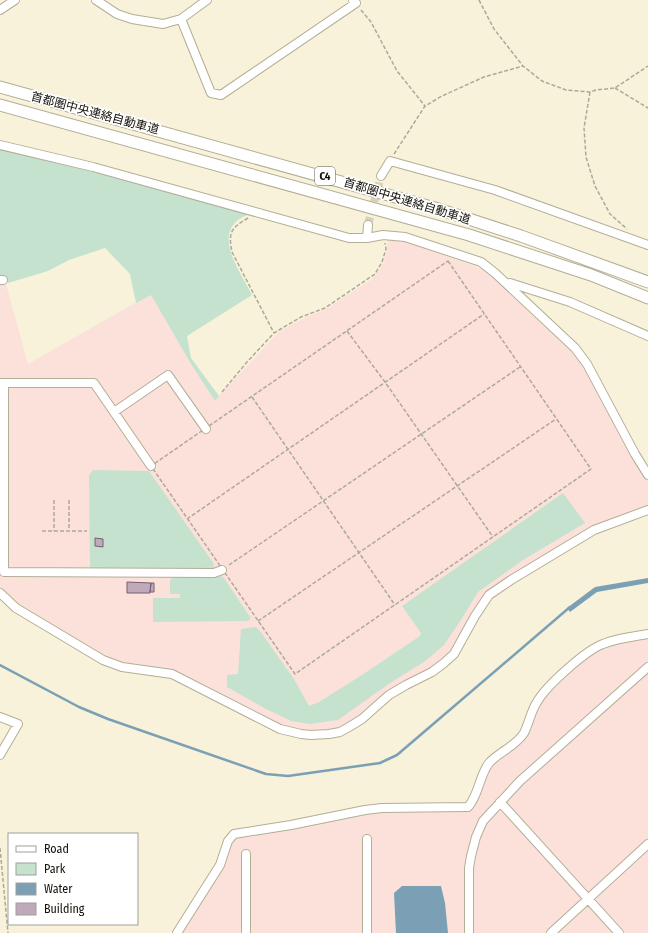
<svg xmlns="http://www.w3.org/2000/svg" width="648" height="933" viewBox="0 0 648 933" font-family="'Fira Sans Condensed','Noto Sans JP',sans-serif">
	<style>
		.commercial { fill: #fbe1da }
		.green { fill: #c5e2cf }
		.water { fill: #7ba0b5 }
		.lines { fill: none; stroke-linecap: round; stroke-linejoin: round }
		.stream { stroke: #7ba0b5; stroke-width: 2.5 }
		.building { fill: #bfa9ba; stroke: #746171 }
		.minor-tunnel { stroke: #d5d0ba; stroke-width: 8; stroke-dasharray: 8 4; stroke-linecap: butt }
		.minor-casing { stroke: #b3ae96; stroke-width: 10 }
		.highway-casing { stroke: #b3ae96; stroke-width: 13 }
		.path { stroke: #ada996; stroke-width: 1.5; stroke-dasharray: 4 2; stroke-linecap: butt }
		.minor { stroke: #fff; stroke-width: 8 }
		.highway { stroke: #fff; stroke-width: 11 }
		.labels { text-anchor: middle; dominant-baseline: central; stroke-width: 3.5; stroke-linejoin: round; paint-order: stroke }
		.shield { fill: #fff; stroke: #595852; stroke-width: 1 }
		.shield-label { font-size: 11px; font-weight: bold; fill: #121008 }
		.street-label { font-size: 12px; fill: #121008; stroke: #fff }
	</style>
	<rect width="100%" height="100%" fill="#f7f2d9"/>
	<path class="commercial" d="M388 240 406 242 483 269 514 294 572 350 587 370 641 472 648 480V506L498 584 456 644 443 659 426 671 399 684 354 719 342 727 328 731 312 732 298 730 280 724 174 670 124 664 107 657 19 606 0 588V283L6 284 28 364 151 294 191 364 215 400 279 332 302 319 326 309 372 279 378 272 383 264 386 255Z
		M648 638V933H181L223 868 230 846 233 840 237 837 292 829 368 813 393 811H465L471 808 492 766 522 741 534 714 541 702 581 662 597 650 609 645Z"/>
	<path class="green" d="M0 149 142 184 247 213V215C209 231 240 271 252 295L187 336 191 358 219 396 215 401 191 364 151 295 136 303 130 274 105 248 69 260 48 271 8 283 7 279 0 278Z
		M93 470 149 471 214 564V568L212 569H93L90 567 89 475Z
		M563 493 585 523 523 560 478 592 459 623 444 645 424 662 390 683 338 720 310 724 291 721 264 708 227 687V675L238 674 241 629 256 627 260 631 294 679 309 706 319 702 365 673 420 636 421 633 402 606Z
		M172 576H221L224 578 250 617V620L247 621 153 622V598H180V594H170V581Z"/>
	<path class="water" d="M648 578V583L597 592 570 612 567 608 595 587Z
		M402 886H441L445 903 448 933H396L394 893Z"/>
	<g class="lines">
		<path class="stream" d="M0 665 79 707 108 719 266 774 288 776 380 763 397 755 570 607"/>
	</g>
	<path class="building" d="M95 538 103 539V547L95 546Z
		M127 582 151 583 150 593H127Z
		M151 583H154V592H150Z"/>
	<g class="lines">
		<path class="minor-tunnel" d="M368 225 381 176"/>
		<defs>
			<path id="minor" d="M96 0 117 14 132 19 163 24 181 19 207 0
				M0 10 15 0
				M181 19 211 93 221 95 356 3 353 0
				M0 145 93 167 349 238H367L383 235 405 237 481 262 495 273 575 348 587 364 635 454 648 475
				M381 176 390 161 495 190 648 245
				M367 238 368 225
				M0 280H3
				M510 283 570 302 648 336
				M0 383H94L151 466
				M4 383V572L214 573 222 570
				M114 412 168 375 206 429
				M0 593 16 608 103 660 122 667 172 674 280 729 301 734 311 735 329 734 340 732 349 727 362 719 389 695 406 685 432 672 444 663 454 654 475 616 489 595 511 580 594 530 648 510
				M0 717 18 724 0 755
				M500 802 619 933
				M246 854V933
				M177 933 220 865 228 841 234 834 291 825 365 810 382 808 468 807C479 795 479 776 489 763 499 752 516 746 524 733 529 723 531 711 537 702 546 686 586 650 603 644 617 638 633 637 648 634
				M367 933V839
				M469 933V868L471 856 476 837 483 821 520 781 648 667
				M551 933 648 844"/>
			<path id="highway" d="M0 87 435 208 521 236 648 282
				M0 105 469 235 591 275 648 298"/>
		</defs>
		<use href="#minor" class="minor-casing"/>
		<use href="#highway" class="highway-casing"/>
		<path class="path" d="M479 0 494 29 523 66 542 81 566 90 590 92 596 90 615 88 648 66
			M361 10 371 22 397 71 425 106
			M615 88 648 108
			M590 92 584 128 586 157 595 186 610 214 627 229
			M394 154 425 106 442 96 484 77 523 66
			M248 218C231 228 228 232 232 252L274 333
			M448 261 591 469 295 674 151 466Z
			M347 331 385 382 493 537
			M222 392 247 362 274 333 301 317 325 308 375 274 382 262 386 249 385 243
			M252 397 395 605
			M54 500V531
			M69 500V530
			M187 519 484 314
			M42 531H87
			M229 565 520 367
			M258 621 556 419
			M0 848 8 933"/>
		<use href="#minor" class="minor"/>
		<use href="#highway" class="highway"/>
	</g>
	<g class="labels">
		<rect class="shield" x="315" y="167" width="20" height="18" rx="3"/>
		<g class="shield-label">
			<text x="325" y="176">C4</text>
		</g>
		<g class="street-label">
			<text transform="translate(95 113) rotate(15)">首都圏中央連絡自動車道</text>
			<text transform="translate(407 201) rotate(17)">首都圏中央連絡自動車道</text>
		</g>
	</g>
	<rect x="8" y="833" width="130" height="92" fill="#ffffff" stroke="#a09f9c"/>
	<rect x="16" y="846" width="20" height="6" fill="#ffffff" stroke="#a09f9c"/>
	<text x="44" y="853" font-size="12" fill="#121008">Road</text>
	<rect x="16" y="863" width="20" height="12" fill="#c5e2cf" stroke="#a09f9c"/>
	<text x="44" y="873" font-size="12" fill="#121008">Park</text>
	<rect x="16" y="883" width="20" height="12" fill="#7ba0b5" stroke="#a09f9c"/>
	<text x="44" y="893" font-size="12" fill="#121008">Water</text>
	<rect x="16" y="903" width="20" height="12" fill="#bfa9ba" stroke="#a09f9c"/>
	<text x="44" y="913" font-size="12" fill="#121008">Building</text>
</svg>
